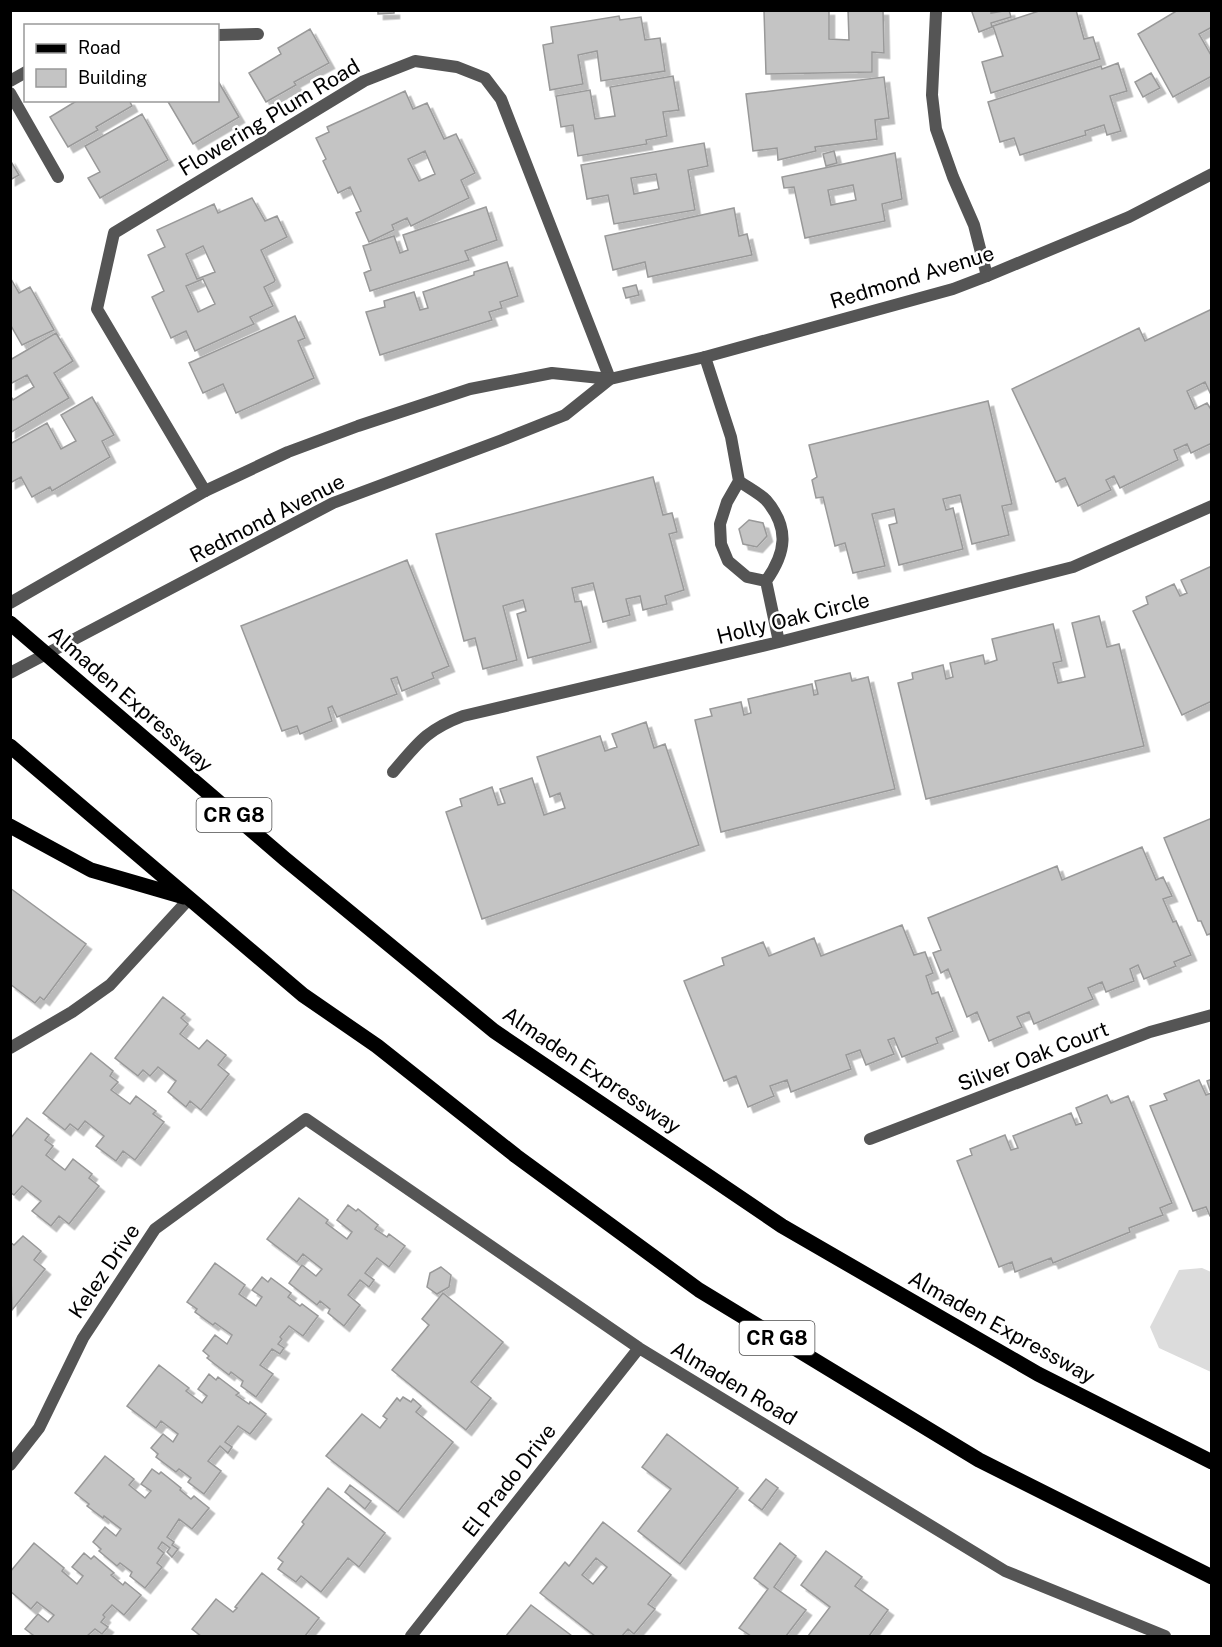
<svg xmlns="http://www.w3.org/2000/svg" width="1222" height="1647" viewBox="0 0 1222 1647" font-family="'Public Sans',sans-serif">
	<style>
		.green { fill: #dcdcdc }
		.building { fill: #c4c4c4; stroke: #999; stroke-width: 1.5; fill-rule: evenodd; filter: url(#shadow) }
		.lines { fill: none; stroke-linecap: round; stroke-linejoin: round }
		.service { stroke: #555; stroke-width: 12 }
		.minor { stroke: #555; stroke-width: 12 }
		.tertiary { stroke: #555; stroke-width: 12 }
		.primary { stroke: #000; stroke-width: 15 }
		.labels { text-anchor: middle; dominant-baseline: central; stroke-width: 5; stroke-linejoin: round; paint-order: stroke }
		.shield { fill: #fff; stroke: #4c4c4c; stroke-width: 1.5 }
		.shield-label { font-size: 20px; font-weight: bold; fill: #000 }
		.street-label { font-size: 21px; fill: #000; stroke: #fff }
	</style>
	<defs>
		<filter id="shadow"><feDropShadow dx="5.5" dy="5.5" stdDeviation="0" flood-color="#0004"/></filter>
	</defs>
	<rect width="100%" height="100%" fill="#fff"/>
	<path class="green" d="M1202 1268 1211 1272V1372L1159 1348 1150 1327 1179 1270Z"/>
	<path class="building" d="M378 10H394V13L378 14Z
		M829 10V39L849 40 848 10H883L884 53 872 52V72L766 74 764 11Z
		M975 10H991V13L1009 10 1011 17 991 23 992 27 979 32 972 12Z
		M1042 10H1076L1084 39 1093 37 1100 59 991 93 982 62 1003 56 993 26Z
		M1178 10H1212V27L1199 34 1212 57V76L1173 97 1138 34Z
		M619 16 620 20 641 17 645 40 660 38 665 71 601 81 597 51 578 55 583 84 550 90 543 45 553 43 551 27Z
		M310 29 329 63 294 82 296 85 266 102 249 73 281 54 278 48Z
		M1118 63 1127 91 1110 96 1121 131 1107 135 1104 125 1085 131 1086 135 1020 155 1014 138 1000 142 988 102 1101 66 1102 69Z
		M1151 73 1160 88 1143 97 1135 82Z
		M673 76 679 110 663 112 667 136 646 140 647 144 578 156 573 125 561 127 556 96 590 90 595 119 615 116 610 87Z
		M884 77 889 118 875 120 877 139 815 147 816 151 778 160 777 148 753 151 746 94Z
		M218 81 239 117 193 144 167 100H218Z
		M405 91 413 109 427 103 444 139 456 134 475 173 461 180 469 198 411 226 407 218 392 225 394 230 369 242 356 213 361 211 350 187 338 193 323 161 326 159 316 138 329 132 327 127ZM425 151 435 174 419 181 408 159Z
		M78 100H129L132 106 96 127 98 130 68 147 50 117Z
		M142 114 168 160 100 198 88 178 100 172 85 146Z
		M704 143 708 166 688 170 695 210 614 224 608 195 587 199 581 165ZM656 174 659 189 634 194 631 178Z
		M834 151 837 163 826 166 823 154Z
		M895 153 902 199 882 204 885 221 805 238 794 187 784 188 782 177ZM853 185 856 200 831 205 828 190Z
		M10 160 19 175 10 180Z
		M252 198 265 221 277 216 287 237 261 250 275 280 274 282 264 287 273 306 250 317 254 324 195 351 186 331 171 338 152 297 164 291 148 255 165 247 157 230 214 204 218 213ZM203 246 215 272 197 279 186 254ZM203 279 215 304 198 312 186 286Z
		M486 207 497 240 465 251 469 260 370 291 364 273 371 270 363 246 394 236 400 253 408 250 403 235Z
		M734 208 739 236 747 234 752 255 648 277 645 262 613 270 605 236Z
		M507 262 518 296 500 302 502 308 489 312 492 320 380 355 366 312 385 307 384 301 414 292 420 310 428 308 423 292 474 275V272Z
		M11 279 19 293 30 287 54 330 22 345 10 324Z
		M636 285 639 295 626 298 623 288Z
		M1212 309V397L1205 382 1187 391 1195 409 1207 403 1212 411V443L1191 453 1187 444 1174 450 1178 460 1120 488 1114 476 1106 480 1111 490 1078 506 1065 478 1056 482 1012 389 1139 328 1145 341Z
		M295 316 305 338 298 341 314 378 236 413 223 384 203 393 189 363Z
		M56 333 73 361 54 373 69 398 10 433V395L13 400 34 387 27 375 10 384V360Z
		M92 397 114 435 102 441 110 457 52 491 50 487 32 497 21 477 10 483V444L47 423 61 449 76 441 61 415Z
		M988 401 1012 504 1002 506 1009 535 972 544 960 495 943 499 946 510 953 508 963 549 899 565 889 525 897 523 894 509 872 514 885 566 853 573 845 543 835 546 823 497 816 498 812 480 817 477 809 445Z
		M653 477 663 515 672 513 677 532 669 534 684 590 665 596 667 604 643 610 640 596 626 599 630 615 603 622 593 583 572 588 575 602 581 601 591 642 528 658 517 614 526 611 523 600 503 606 517 660 483 669 475 638 464 641 436 534Z
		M749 520 763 523 767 536 757 547 743 544 739 529Z
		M407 560 449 666 432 673 434 678 402 691 397 677 391 679 397 694 337 717 332 706 328 708 332 721 300 734 297 726 282 731 241 626Z
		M1212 566V701L1182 715 1133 611 1148 604 1146 597 1174 584 1180 596 1187 593 1181 580Z
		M1099 616 1107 647 1119 644 1144 746 926 799 898 683 913 679 912 673 943 665 946 679 953 677 950 663 983 655 985 664 997 660 992 639 1053 624 1062 661 1053 663 1058 683 1085 677 1072 623Z
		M850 673 852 681 868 677 895 789 721 832 695 720 712 716 710 709 741 702 744 715 751 713 748 699 812 684 814 695 818 694 815 681Z
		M646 722 654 748 665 744 699 845 482 919 446 812 462 806 460 799 492 787 498 805 505 803 500 789 532 778 544 815 565 808 560 793 550 797 537 757 600 736 605 751 617 747 612 734Z
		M1212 818V933L1207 935 1201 921H1198L1164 838Z
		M1142 847 1156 880 1163 877 1172 896 1163 899 1173 922 1176 921 1191 955 1174 962 1176 966 1144 979 1138 965 1130 969 1134 981 1106 992 1102 982 1088 988 1093 999 1034 1024 1029 1012 1017 1017 1022 1027 989 1041 977 1012 967 1017 948 969 941 973 933 953 941 950 928 918 1057 866 1062 880Z
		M10 888 86 944 44 1000 40 997 35 1003 10 984Z
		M902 925 914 955 925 952 933 973 926 976 932 994 938 992 953 1031 936 1038 938 1043 902 1057 894 1038 888 1040 894 1054 866 1065 860 1050 846 1055 851 1069 791 1092 787 1080 770 1086 774 1096 748 1107 736 1076 724 1081 684 981 724 965 722 958 763 942 769 956 814 938 821 956Z
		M163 997 185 1014 181 1018 188 1024 180 1034 199 1049 207 1040 226 1055 218 1065 229 1074 201 1110 190 1101 186 1107 168 1092 176 1081 158 1067 150 1076 143 1070 138 1076 115 1058Z
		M91 1053 113 1071 110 1076 118 1082 111 1090 130 1104 136 1096 156 1111 153 1114 164 1122 135 1160 123 1151 116 1161 96 1146 104 1136 85 1121 78 1130 70 1124 65 1130 43 1113Z
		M1212 1079V1216H1210L1206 1207 1193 1211 1150 1106 1167 1100 1164 1094 1199 1080 1206 1095 1211 1093 1207 1081Z
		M1107 1095 1111 1103 1128 1096 1172 1203 1160 1208 1163 1215 1129 1228 1130 1232 1053 1263 1051 1258 1015 1272 1012 1262 999 1267 957 1161 972 1155 970 1149 1005 1135 1011 1150 1018 1148 1013 1136 1071 1113 1076 1125 1082 1123 1076 1108Z
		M27 1118 49 1135 45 1140 53 1146 46 1155 65 1170 73 1159 92 1174 89 1178 99 1186 69 1224 59 1216 51 1226 32 1211 41 1201 22 1186 14 1195 10 1192V1139Z
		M299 1198 328 1220 326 1223 347 1239 352 1232 337 1220 348 1205 356 1211 358 1209 378 1225 375 1229 387 1237 389 1234 405 1246 389 1267 377 1258 365 1273 374 1280 369 1287 360 1280 348 1295 360 1305 344 1326 328 1313 330 1309 320 1301 317 1305 289 1283 302 1265 316 1276 322 1269 303 1254 297 1262 267 1239Z
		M23 1236 41 1251 34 1260 45 1269 12 1310 10 1242 14 1245Z
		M215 1263 245 1285 239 1294 256 1306 262 1297 252 1290 262 1277 268 1282 271 1278 291 1293 288 1297 300 1306 302 1304 318 1316 303 1336 289 1326 280 1337 282 1339 278 1344 284 1348 280 1354 272 1349 260 1365 273 1374 256 1397 241 1386 243 1381 231 1372 229 1375 207 1358 209 1356 203 1351 215 1335 227 1344 232 1335 215 1323 213 1325 195 1312 197 1309 187 1302Z
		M441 1267 451 1275 449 1287 437 1294 427 1287 430 1273Z
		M443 1293 503 1342 471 1382 491 1398 466 1430 392 1370 429 1325 422 1319Z
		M159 1365 189 1388 186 1391 202 1403 207 1396 198 1389 209 1374 216 1380 218 1377 239 1393 236 1395 249 1404 250 1402 266 1414 250 1434 238 1426 225 1442 232 1447 228 1453 220 1446 208 1461 221 1471 204 1494 188 1482 191 1478 179 1469 176 1472 156 1457 158 1454 151 1448 163 1434 173 1442 178 1434 161 1421 156 1428 127 1406Z
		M403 1397 411 1402 413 1399 421 1406 416 1412 453 1442 398 1512 326 1456 362 1414 380 1428 387 1419 383 1416 397 1398 400 1401Z
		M667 1434 738 1488 680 1564 638 1531 671 1489 642 1467Z
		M105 1456 134 1479 129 1485 145 1498 151 1491 141 1484 152 1469 159 1474 161 1472 181 1488 180 1490 191 1499 194 1496 209 1508 192 1529 179 1519 167 1537 174 1542 172 1545 178 1549 172 1557 167 1552 170 1548 162 1542 158 1548 164 1553 157 1563 162 1567 145 1588 130 1576 132 1572 120 1563 117 1566 99 1551 101 1549 93 1542 105 1527 116 1536 121 1529 104 1516 103 1518 87 1506 89 1504 75 1493Z
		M766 1479 778 1488 762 1510 749 1500Z
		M350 1485 371 1501 365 1509 345 1492Z
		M328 1488 385 1533 359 1567 348 1558 321 1592 301 1576 296 1582 278 1569 283 1562 278 1558 304 1524 302 1522Z
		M603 1522 671 1575 648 1604 655 1609 634 1634 628 1629 622 1636H595L540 1593 565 1562 569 1566ZM596 1558 607 1567 593 1584 582 1575Z
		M34 1543 64 1568 62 1571 77 1584 83 1576 72 1567 84 1553 91 1559 94 1556 114 1573 111 1575 123 1585 125 1582 141 1595 124 1615 112 1605 103 1615 105 1617 101 1622 108 1627 102 1634 95 1629 87 1636H31L33 1635 25 1629 38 1614 48 1622 54 1615 37 1602 31 1609 10 1591V1572Z
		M780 1543 796 1556 774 1587 806 1610 786 1636H751L739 1628 768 1589 754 1578Z
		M826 1551 862 1577 855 1586 888 1610 869 1636H808L830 1607 801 1585Z
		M262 1573 319 1618 305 1636H201L192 1629 216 1599 233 1612 237 1608 235 1607Z
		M531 1605 572 1636H506Z"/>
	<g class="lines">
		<path class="service" d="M936 12 932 95 936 129 953 177 974 225 987 276
			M218 35 258 34
			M10 81 26 72
			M10 93 58 177
			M205 491 97 309 114 233 364 81 415 61 457 67 485 78 501 99 610 379
			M10 1048 72 1012 110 985 189 899"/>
		<path class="minor" d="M705 357 731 437 739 481 727 502 720 524 721 544 728 561 747 577 766 581
			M739 481C747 487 759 493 766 500 790 528 786 553 766 581L779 642
			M393 772C418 743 426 730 463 716L779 642 1073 567 1212 506
			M870 1139 1150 1032 1212 1015
			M10 1465 39 1428 83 1338 155 1229 306 1119 639 1348 1005 1571 1165 1636
			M411 1636 639 1348"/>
		<path class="tertiary" d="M10 603 205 491 288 452 358 426 470 389 552 373 610 379 705 357 953 289 987 276 1129 217 1212 174
			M10 673 333 503 502 440 565 415 610 379"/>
		<path class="primary" d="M10 623 285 859 494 1031 782 1226 1038 1374 1212 1462
			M10 746 303 995 377 1046 516 1156 699 1290 979 1460 1212 1577
			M10 826 91 870 184 897"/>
	</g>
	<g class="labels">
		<g class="shield">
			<rect x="196.5" y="798" width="75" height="34" rx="4.5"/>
			<rect x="739.5" y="1321" width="75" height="34" rx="4.5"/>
		</g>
		<g class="shield-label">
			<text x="234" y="815">CR G8</text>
			<text x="777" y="1338">CR G8</text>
		</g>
		<g class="street-label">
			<text transform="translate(269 117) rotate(-31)">Flowering Plum Road</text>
			<text transform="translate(912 277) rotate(-17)">Redmond Avenue</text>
			<text transform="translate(267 518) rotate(-27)">Redmond Avenue</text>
			<text transform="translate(793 618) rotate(-14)">Holly Oak Circle</text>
			<text transform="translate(131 699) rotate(41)">Almaden Expressway</text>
			<text transform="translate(1033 1056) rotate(-21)">Silver Oak Court</text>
			<text transform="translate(592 1070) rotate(34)">Almaden Expressway</text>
			<text transform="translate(104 1271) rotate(-56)">Kelez Drive</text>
			<text transform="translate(1002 1327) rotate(29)">Almaden Expressway</text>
			<text transform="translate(734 1383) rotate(31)">Almaden Road</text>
			<text transform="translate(509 1480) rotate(-52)">El Prado Drive</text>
		</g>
	</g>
	<rect width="1222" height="1647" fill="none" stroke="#000000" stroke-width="24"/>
	<rect x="24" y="24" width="195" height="78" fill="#ffffff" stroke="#999999" stroke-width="1.5"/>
	<rect x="36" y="44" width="30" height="9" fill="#000000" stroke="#999999" stroke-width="1.5"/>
	<text x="78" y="54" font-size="18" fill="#000000">Road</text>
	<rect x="36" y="69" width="30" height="18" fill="#c4c4c4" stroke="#999999" stroke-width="1.5"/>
	<text x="78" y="84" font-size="18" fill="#000000">Building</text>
</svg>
